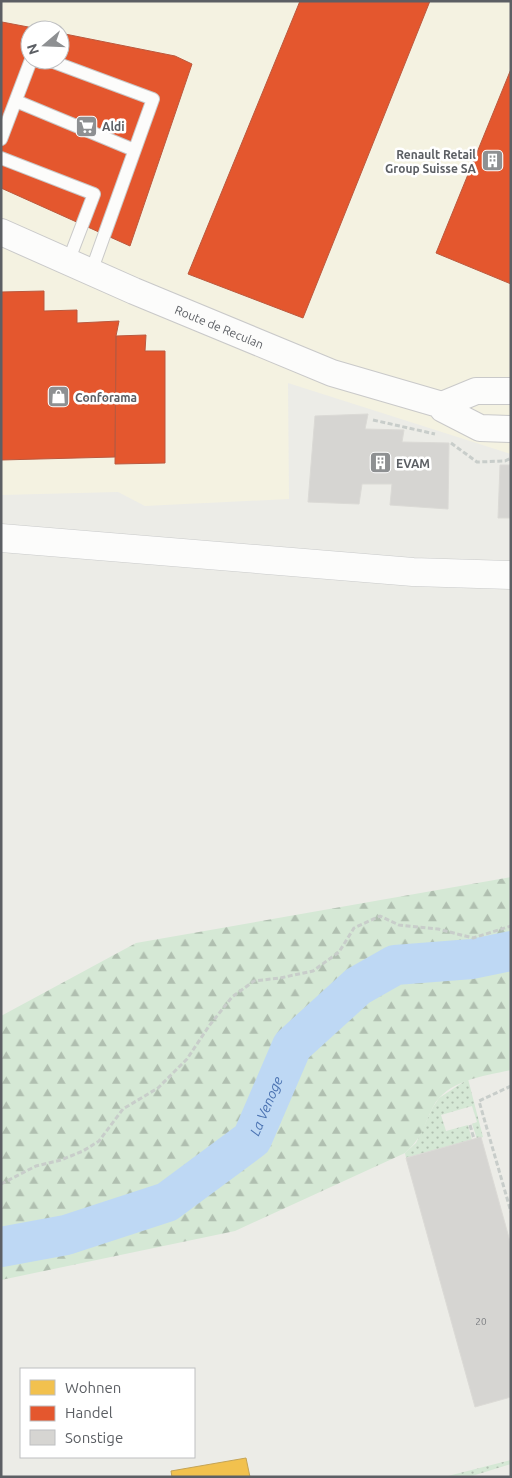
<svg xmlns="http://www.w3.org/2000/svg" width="512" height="1478" viewBox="0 0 512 1478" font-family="Ubuntu,sans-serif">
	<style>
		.commercial { fill: #f4f2e1; fill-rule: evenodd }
		.grass { fill: url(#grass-dots) }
		.forest { fill: url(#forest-firs) }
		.homes { fill: #f2c14e; stroke: #c5a455 }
		.shops { fill: #e4572e; stroke: #bb593e }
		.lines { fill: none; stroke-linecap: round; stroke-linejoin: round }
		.river { stroke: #bed8f4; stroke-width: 40 }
		.building { fill: #d6d5d2; stroke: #dbdad6 }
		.lane-casing { stroke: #c9c9c9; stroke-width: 14 }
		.street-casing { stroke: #c9c9c9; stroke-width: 28 }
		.secondary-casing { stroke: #c9caca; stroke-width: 29 }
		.path { stroke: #c8cdca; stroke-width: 3; stroke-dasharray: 5 2.5; stroke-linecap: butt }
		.lane { stroke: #fcfcfb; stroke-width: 12 }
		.street { stroke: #fcfcfb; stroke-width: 26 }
		.secondary { stroke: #fcfcfb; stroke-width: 28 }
		.labels { text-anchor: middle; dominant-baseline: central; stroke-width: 5; stroke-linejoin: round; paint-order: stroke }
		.number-label { font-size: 10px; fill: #7b7d80 }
		.poi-label { font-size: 12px; font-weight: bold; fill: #5c5f64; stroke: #fff; text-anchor: start }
		.street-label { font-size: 12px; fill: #5c5f64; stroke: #fff }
		.water-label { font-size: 14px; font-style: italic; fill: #4b73b2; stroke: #fff }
	</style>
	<defs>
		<pattern id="grass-dots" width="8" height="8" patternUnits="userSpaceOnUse" patternTransform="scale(1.25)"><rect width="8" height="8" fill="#d5e8d5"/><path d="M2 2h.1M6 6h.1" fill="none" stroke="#b0bfb0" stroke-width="1.8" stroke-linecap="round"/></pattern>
		<pattern id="forest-firs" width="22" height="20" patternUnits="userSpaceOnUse" patternTransform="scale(1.25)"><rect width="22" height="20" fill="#d5e8d5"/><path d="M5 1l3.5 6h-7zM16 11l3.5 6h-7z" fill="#b0bfb0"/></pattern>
	</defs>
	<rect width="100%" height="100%" fill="#ecece7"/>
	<path class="commercial" d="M1 1H511V454L288 383 289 499 145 506 118 492 1 495ZM30 30H60V60H30Z"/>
	<path class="grass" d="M468 1079 483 1137 477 1139 472 1124 477 1122 472 1106 441 1115 446 1131 468 1125 472 1140 406 1158 405 1153 416 1143 433 1107 439 1098Z
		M511 1460V1464L469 1477H444Z"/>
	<path class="forest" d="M511 877V1070C484 1076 447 1080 433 1107 423 1127 422 1138 405 1153L235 1231 1 1280V1016L136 943Z"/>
	<path class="homes" d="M246 1458 250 1477H172L171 1471Z"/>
	<path class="shops" d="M300 1H430L303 318 188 274Z
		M2 22 44 30H30V60H60V33L175 56 192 64 130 246 1 188Z
		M511 69V284L436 253Z
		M44 291V311L77 310V323L119 321 116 336 115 457 1 460V292Z
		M146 335 145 351H165V463L115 464 116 336Z"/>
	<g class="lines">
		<path class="river" id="s1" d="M1 1247 66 1235 167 1202 252 1139 292 1046 358 986 395 965 472 959 511 951"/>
	</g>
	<path class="building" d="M368 414 365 429 404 430 402 442 449 443 448 509 390 505 392 484H362L359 504 308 502 315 416Z
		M500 465H511V518H498Z
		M481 1137 511 1245V1397L475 1407 406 1158Z"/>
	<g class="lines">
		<defs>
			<path id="lane" d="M48 60 153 99 91 272
				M16 101 134 150
				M1 139 31 60
				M1 158 94 194 68 262"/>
			<g id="street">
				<path id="s2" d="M1 232 134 291 332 373 442 405 443 409 480 428 511 429"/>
				<path d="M442 405 476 391H511"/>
			</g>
			<path id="secondary" d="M1 538 413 572 511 575"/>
		</defs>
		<use href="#lane" class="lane-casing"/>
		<use href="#street" class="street-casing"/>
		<use href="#secondary" class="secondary-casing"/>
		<path class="path" d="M373 420 435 434
			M451 443 477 462 505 461 511 458
			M511 1086 479 1101 511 1212
			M470 1125 474 1139
			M1 1184 36 1166 61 1160 83 1151 99 1141 123 1109 158 1088 187 1059 209 1026 232 997 254 981 280 978 313 971 339 952 354 928 380 916 399 925 438 929 473 938 511 926"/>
		<use href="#lane" class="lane"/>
		<use href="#street" class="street"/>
		<use href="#secondary" class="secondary"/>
	</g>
	<defs>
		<symbol id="supermarket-square" viewBox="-11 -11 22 22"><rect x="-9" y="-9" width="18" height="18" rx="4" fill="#8e9092" stroke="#fff"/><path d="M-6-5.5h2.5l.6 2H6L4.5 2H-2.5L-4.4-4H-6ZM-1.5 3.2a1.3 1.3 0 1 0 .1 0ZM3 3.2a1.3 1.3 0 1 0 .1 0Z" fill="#fff"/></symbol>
		<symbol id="building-square" viewBox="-11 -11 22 22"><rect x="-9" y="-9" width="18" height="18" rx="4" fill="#8e9092" stroke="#fff"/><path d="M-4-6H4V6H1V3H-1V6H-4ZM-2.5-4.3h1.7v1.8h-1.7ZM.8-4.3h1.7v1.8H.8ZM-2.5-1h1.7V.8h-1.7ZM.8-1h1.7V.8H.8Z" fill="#fff"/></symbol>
		<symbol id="shop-square" viewBox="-11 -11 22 22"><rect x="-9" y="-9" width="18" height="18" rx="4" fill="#8e9092" stroke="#fff"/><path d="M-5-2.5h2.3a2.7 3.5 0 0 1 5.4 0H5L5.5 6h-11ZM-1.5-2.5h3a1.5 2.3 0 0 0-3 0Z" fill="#fff"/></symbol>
	</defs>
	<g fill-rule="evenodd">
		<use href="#supermarket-square" x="74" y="114" width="25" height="25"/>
		<use href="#building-square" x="480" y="148" width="25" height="25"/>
		<use href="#shop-square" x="46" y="384" width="25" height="25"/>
		<use href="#building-square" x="368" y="450" width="25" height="25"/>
	</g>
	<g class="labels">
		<g class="number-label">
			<text x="481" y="1321">20</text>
		</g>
		<g class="poi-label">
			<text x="102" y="126">Aldi</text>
			<text x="476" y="154" text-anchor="end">Renault Retail<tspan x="476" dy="14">Group Suisse SA</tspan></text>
			<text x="75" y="397">Conforama</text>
			<text x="396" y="463">EVAM</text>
		</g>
		<g class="street-label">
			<text stroke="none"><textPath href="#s2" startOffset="238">Route de Reculan</textPath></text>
		</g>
		<g class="water-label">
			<text stroke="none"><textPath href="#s1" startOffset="314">La Venoge</textPath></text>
		</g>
	</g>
	<rect width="512" height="1478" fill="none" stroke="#5c5f64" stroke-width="5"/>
	<rect x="20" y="1368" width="175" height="90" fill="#ffffff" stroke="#bebfc1"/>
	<rect x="30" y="1380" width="25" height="15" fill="#f2c14e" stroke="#bebfc1"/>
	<text x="65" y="1393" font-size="15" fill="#5c5f64">Wohnen</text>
	<rect x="30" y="1406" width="25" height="15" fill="#e4572e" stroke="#bebfc1"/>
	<text x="65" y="1418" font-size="15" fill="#5c5f64">Handel</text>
	<rect x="30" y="1430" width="25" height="15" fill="#d6d5d2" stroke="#bebfc1"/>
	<text x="65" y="1443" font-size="15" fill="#5c5f64">Sonstige</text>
	<g transform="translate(45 45) rotate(251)"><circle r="24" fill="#ffffff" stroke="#bebfc1"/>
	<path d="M0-4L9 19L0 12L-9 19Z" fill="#8e9092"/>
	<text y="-8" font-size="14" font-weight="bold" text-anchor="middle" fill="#5c5f64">N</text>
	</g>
</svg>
